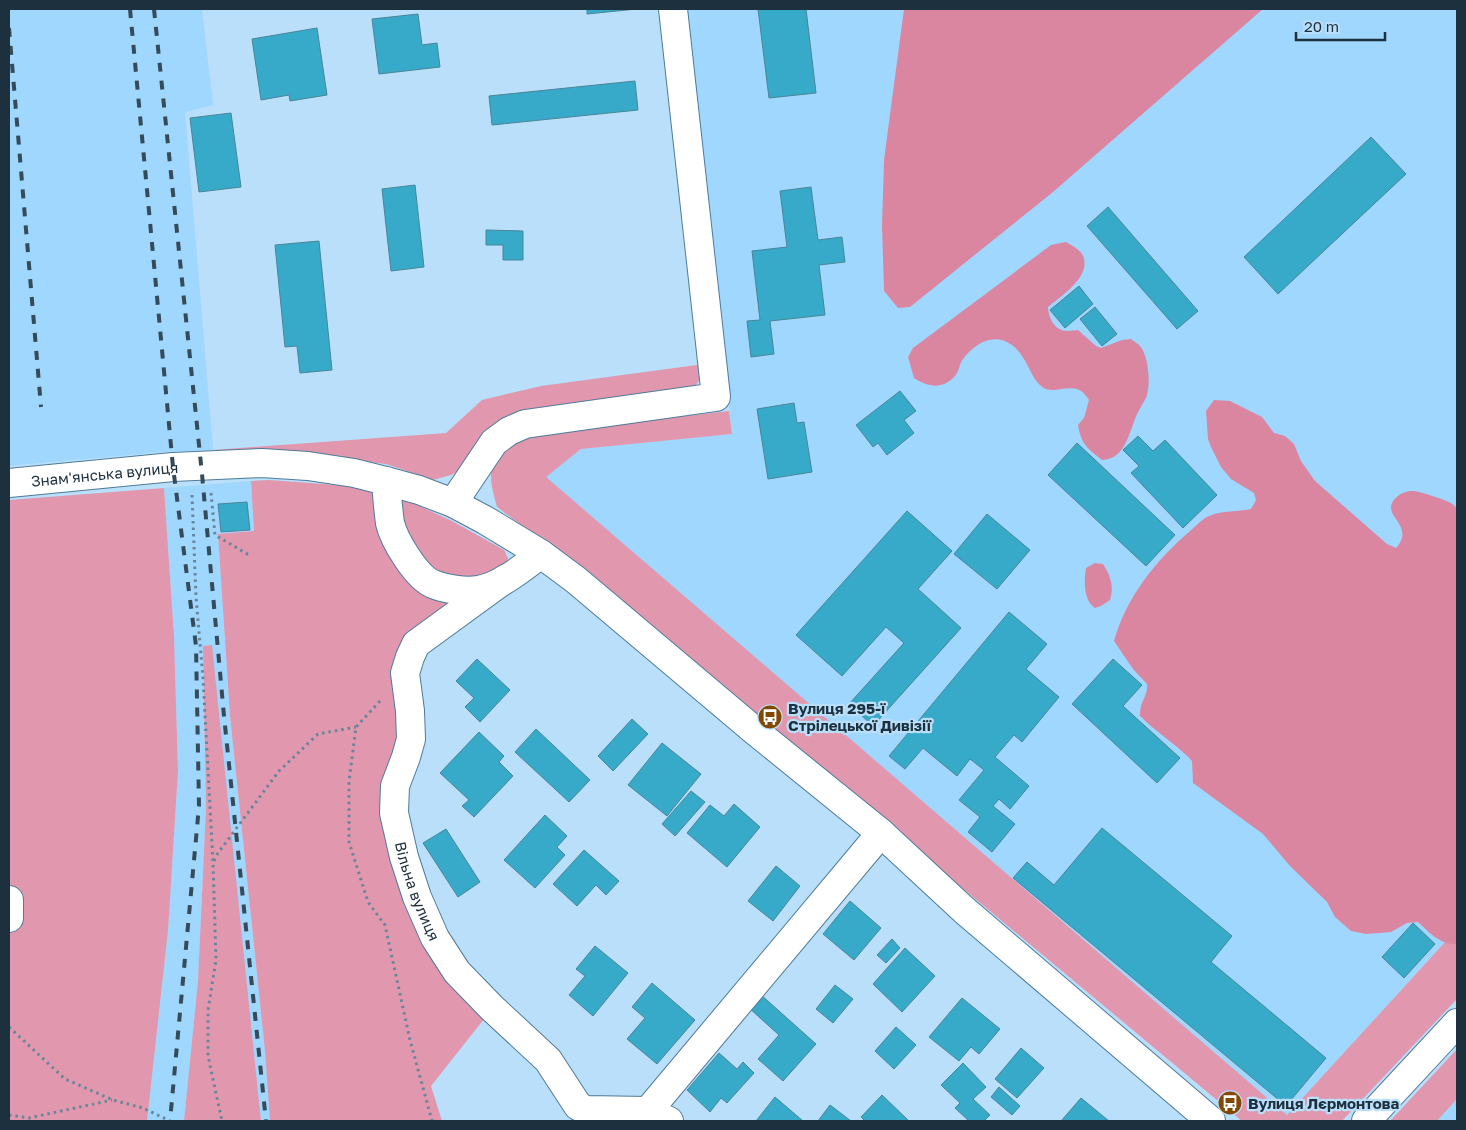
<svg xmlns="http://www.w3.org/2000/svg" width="1466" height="1130" viewBox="0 0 1466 1130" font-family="'Golos Text',sans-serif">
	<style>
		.built { fill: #a0d7fe }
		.green { fill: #e198ae }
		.forest { fill: #db86a1 }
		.building { fill: #38aac9; stroke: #498598 }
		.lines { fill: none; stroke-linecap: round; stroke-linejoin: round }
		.minor-casing { stroke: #4e7b9a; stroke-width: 30 }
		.path { stroke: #698599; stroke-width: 3; stroke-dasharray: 2.5 4; stroke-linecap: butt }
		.minor { stroke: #fff; stroke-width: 28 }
		.rail { stroke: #354b5a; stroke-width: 4; stroke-dasharray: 9 9; stroke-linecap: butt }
		.labels { text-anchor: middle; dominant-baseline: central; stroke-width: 4.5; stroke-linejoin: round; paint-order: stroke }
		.street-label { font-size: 15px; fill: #1d303d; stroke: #b9dffa }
		.poi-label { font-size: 15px; font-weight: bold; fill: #1d303d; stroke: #b9dffa; text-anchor: start }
	</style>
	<rect width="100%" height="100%" fill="#b9dffa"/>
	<path class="built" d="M9 9H202L213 105 185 112 213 450 161 452 9 466Z
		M686 9H1457V929L1287 1115 545 477 581 449 732 434Z
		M251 481 254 531 218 534 230 716 265 1051 270 1121H261L211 645 203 646 206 807 198 981 184 1121H147L168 931 178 771 174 636 164 488Z
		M1457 1099V1121H1437Z"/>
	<path class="green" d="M704 364C701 381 699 384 685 393L524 415 460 470 451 475 433 480 386 464 267 450H213L446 433 482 400 541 386Z
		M729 411 732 434 581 449 546 477 1287 1115 1457 929V999L1342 1121H1242L583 572 497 507C492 488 485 469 500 453 507 446 518 441 527 435Z
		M269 480 351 486 415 504 452 521 504 550 508 558 507 566 409 641 398 858 488 1014 431 1086 442 1121H270L265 1051 230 716 218 534 254 531 251 481Z
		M164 488 174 636 178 771 168 931 147 1121H9V500Z
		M212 645 261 1121H184L198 981 206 807 203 646Z
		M1457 1049V1099L1437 1121H1390Z"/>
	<path class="forest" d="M904 9H1263L1053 192 910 307 898 308 884 291 882 226 884 160Z
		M1066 242C1071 245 1079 249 1082 254 1094 275 1061 296 1048 307 1048 315 1053 328 1062 330 1066 332 1074 330 1078 330L1096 346 1101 348 1122 340 1131 339C1134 341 1138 344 1140 346 1149 356 1151 386 1146 398 1142 405 1138 411 1135 419 1128 437 1124 459 1102 460 1087 448 1081 444 1078 425L1084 418 1089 400C1087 397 1084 393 1081 391 1069 383 1052 396 1041 386 1029 376 1028 357 1012 345 994 332 975 343 963 359 959 364 959 372 955 376 942 390 928 387 914 378L908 357 913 348 1051 245Z
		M1214 400 1230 401 1262 417 1274 433 1285 436 1294 444 1301 461 1315 481 1387 544 1396 548C1415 527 1385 517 1392 503 1395 496 1404 491 1411 491 1417 490 1446 500 1451 503 1454 505 1455 507 1457 508V944C1440 945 1429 932 1418 922L1407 923 1391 932 1366 934 1351 931 1335 917 1327 902 1290 866 1263 834 1193 783 1192 761C1176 744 1156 732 1140 716 1140 700 1148 697 1147 684L1133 669 1114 641C1126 598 1155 561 1189 532 1195 527 1202 519 1209 516 1223 510 1237 512 1251 509L1256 500 1254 493 1231 479 1221 467 1211 447 1208 439 1206 411Z
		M1095 563 1103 564C1111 576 1114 587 1110 600L1101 606 1095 608C1083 600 1084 580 1086 568Z"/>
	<path class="building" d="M587 9H637L587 14Z
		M758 9H806L816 93 769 98Z
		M418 14 422 45 437 43 440 67 379 74 372 19Z
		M317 28 327 95 290 101 289 95 261 100 252 39Z
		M635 81 638 110 492 125 489 96Z
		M231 113 241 187 199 192 190 118Z
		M1371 137 1406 174 1278 294 1244 257Z
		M415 185 424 267 391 271 382 189Z
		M811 187 818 240 842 237 845 262 819 265 825 315 770 321 774 354 751 357 747 321 760 320 752 251 787 247 780 191Z
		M1108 207 1198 311 1177 329 1087 226Z
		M486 230 523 231V260H503V245H486Z
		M319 241 332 370 300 373 297 346 285 347 275 245Z
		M1079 286 1093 304 1065 328 1050 310Z
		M1095 307 1117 334 1102 346 1080 319Z
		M900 391 916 411 904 420 914 433 887 455 878 443 873 447 856 425Z
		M794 403 797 423 804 422 812 472 768 479 757 409Z
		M1138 436 1153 451 1165 440 1217 495 1183 528 1131 473 1139 466 1123 450Z
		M1077 443 1175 535 1146 566 1048 475Z
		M247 502 250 530 221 532 218 504Z
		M907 511 952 551 918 589 961 628 873 726 849 704 904 643 886 627 842 676 796 635Z
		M987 514 1030 550 997 589 954 554Z
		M1009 612 1047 644 1026 669 1059 697 1022 742 1014 735 995 757 1029 786 1010 809 999 799 993 806 1015 824 992 852 968 832 980 817 959 800 984 770 970 759 957 776 923 748 905 769 889 756Z
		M477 659 510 690 480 722 465 707 474 698 456 681Z
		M1113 659 1142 685 1123 706 1180 758 1157 783 1072 704Z
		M632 719 648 734 613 771 598 756Z
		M536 729 590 780 569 802 515 752Z
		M479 732 504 756 499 762 513 776 474 817 462 806 469 800 440 773Z
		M662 743 701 774 667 816 628 785Z
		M691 791 705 802 675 836 662 824Z
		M734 804 760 827 727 867 687 833 710 805 724 816Z
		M545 815 567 836 557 847 565 855 535 888 504 860Z
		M1102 828 1232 936 1211 962 1326 1058 1286 1106 1013 878 1027 862 1054 885Z
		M446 829 480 882 458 897 423 843Z
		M584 850 619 881 606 895 596 885 577 906 553 884Z
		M776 866 800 886 773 921 748 901Z
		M850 901 881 928 854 960 823 934Z
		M1413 923 1435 944 1404 978 1382 957Z
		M892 939 900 948 886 963 877 955Z
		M595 946 628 973 593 1016 569 995 585 976 576 969Z
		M905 948 935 976 902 1012 873 984Z
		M652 983 695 1020 657 1064 627 1039 645 1018 632 1007Z
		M835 985 853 999 833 1023 816 1009Z
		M760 994 816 1044 783 1081 758 1059 779 1035 748 1007Z
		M962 998 1000 1029 979 1054 971 1047 959 1061 929 1037Z
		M896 1027 916 1045 894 1069 875 1051Z
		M1021 1048 1044 1068 1017 1098 995 1079Z
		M719 1053 737 1069 743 1062 754 1073 727 1103 721 1098 710 1112 687 1090Z
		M963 1063 986 1087 973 1099 990 1115 984 1121H969L955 1108 960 1103 941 1085Z
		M999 1087 1020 1106 1012 1115 991 1097Z
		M882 1095 909 1121H865L861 1117Z
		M775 1097 803 1121H756Z
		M1081 1098 1109 1121H1061Z
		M830 1105 851 1121H818Z"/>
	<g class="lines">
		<defs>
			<g id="minor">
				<path d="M386 481C387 495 388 509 390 523 394 540 416 577 433 584 444 589 466 592 478 590 502 586 522 568 541 554"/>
				<path id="s1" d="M9 483 173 467 262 463 308 466 354 473 386 481 419 490 453 503 485 520 541 554 576 580 755 731 881 833 964 910 1211 1121"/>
				<path d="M453 503 494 442 509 431 525 424 716 397 673 9"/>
				<path id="s2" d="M505 579 416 644 410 657 405 673 410 711 411 739 406 757 395 786 394 813 404 857 417 897 435 938 457 972 492 1008 548 1060 578 1106 586 1110 648 1111 669 1121"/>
				<path d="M9 900V918"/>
				<path d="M648 1111 881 833"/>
				<path d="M1366 1121 1457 1023"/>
			</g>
		</defs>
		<use href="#minor" class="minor-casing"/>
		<path class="path" d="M211 493 215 535 249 555
			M192 495 196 597 203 678 213 862 216 960 208 1010V1056L222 1121
			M380 701 356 727 349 781V842L368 902 385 925 410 1040 432 1121
			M214 861 218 853 279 771 318 734 356 727
			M9 1027 65 1079 113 1100 143 1108 170 1121
			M9 1115 29 1118 112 1100"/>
		<use href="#minor" class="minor"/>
		<path class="rail" d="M130 9 173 467 196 646 199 806 170 1121
			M154 9 202 474 224 716 266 1121
			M9 28 41 407"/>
	</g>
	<defs>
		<symbol id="bus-disc" viewBox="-11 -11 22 22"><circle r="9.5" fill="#834701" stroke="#b9dffa"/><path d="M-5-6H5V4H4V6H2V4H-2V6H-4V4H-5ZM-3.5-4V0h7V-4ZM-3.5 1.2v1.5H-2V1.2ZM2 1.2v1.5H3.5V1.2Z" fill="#fff"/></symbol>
	</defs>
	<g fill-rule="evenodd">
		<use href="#bus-disc" x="756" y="703" width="28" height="28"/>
		<use href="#bus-disc" x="1216" y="1089" width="28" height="28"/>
	</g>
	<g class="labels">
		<g class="street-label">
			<text stroke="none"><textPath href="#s1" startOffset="96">Знам'янська вулиця</textPath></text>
			<text stroke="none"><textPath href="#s2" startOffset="366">Вільна вулиця</textPath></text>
		</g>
		<g class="poi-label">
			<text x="788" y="708">Вулиця 295-ї<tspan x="788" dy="17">Стрілецької Дивізії</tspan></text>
			<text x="1248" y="1103">Вулиця Лєрмонтова</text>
		</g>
	</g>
	<rect width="1466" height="1130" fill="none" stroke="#1d303d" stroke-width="20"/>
	<path d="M1296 32v8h89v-8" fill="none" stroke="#1d303d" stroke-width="2.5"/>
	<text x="1304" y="32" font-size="15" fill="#1d303d" stroke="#b9dffa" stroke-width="4" paint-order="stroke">20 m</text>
</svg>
